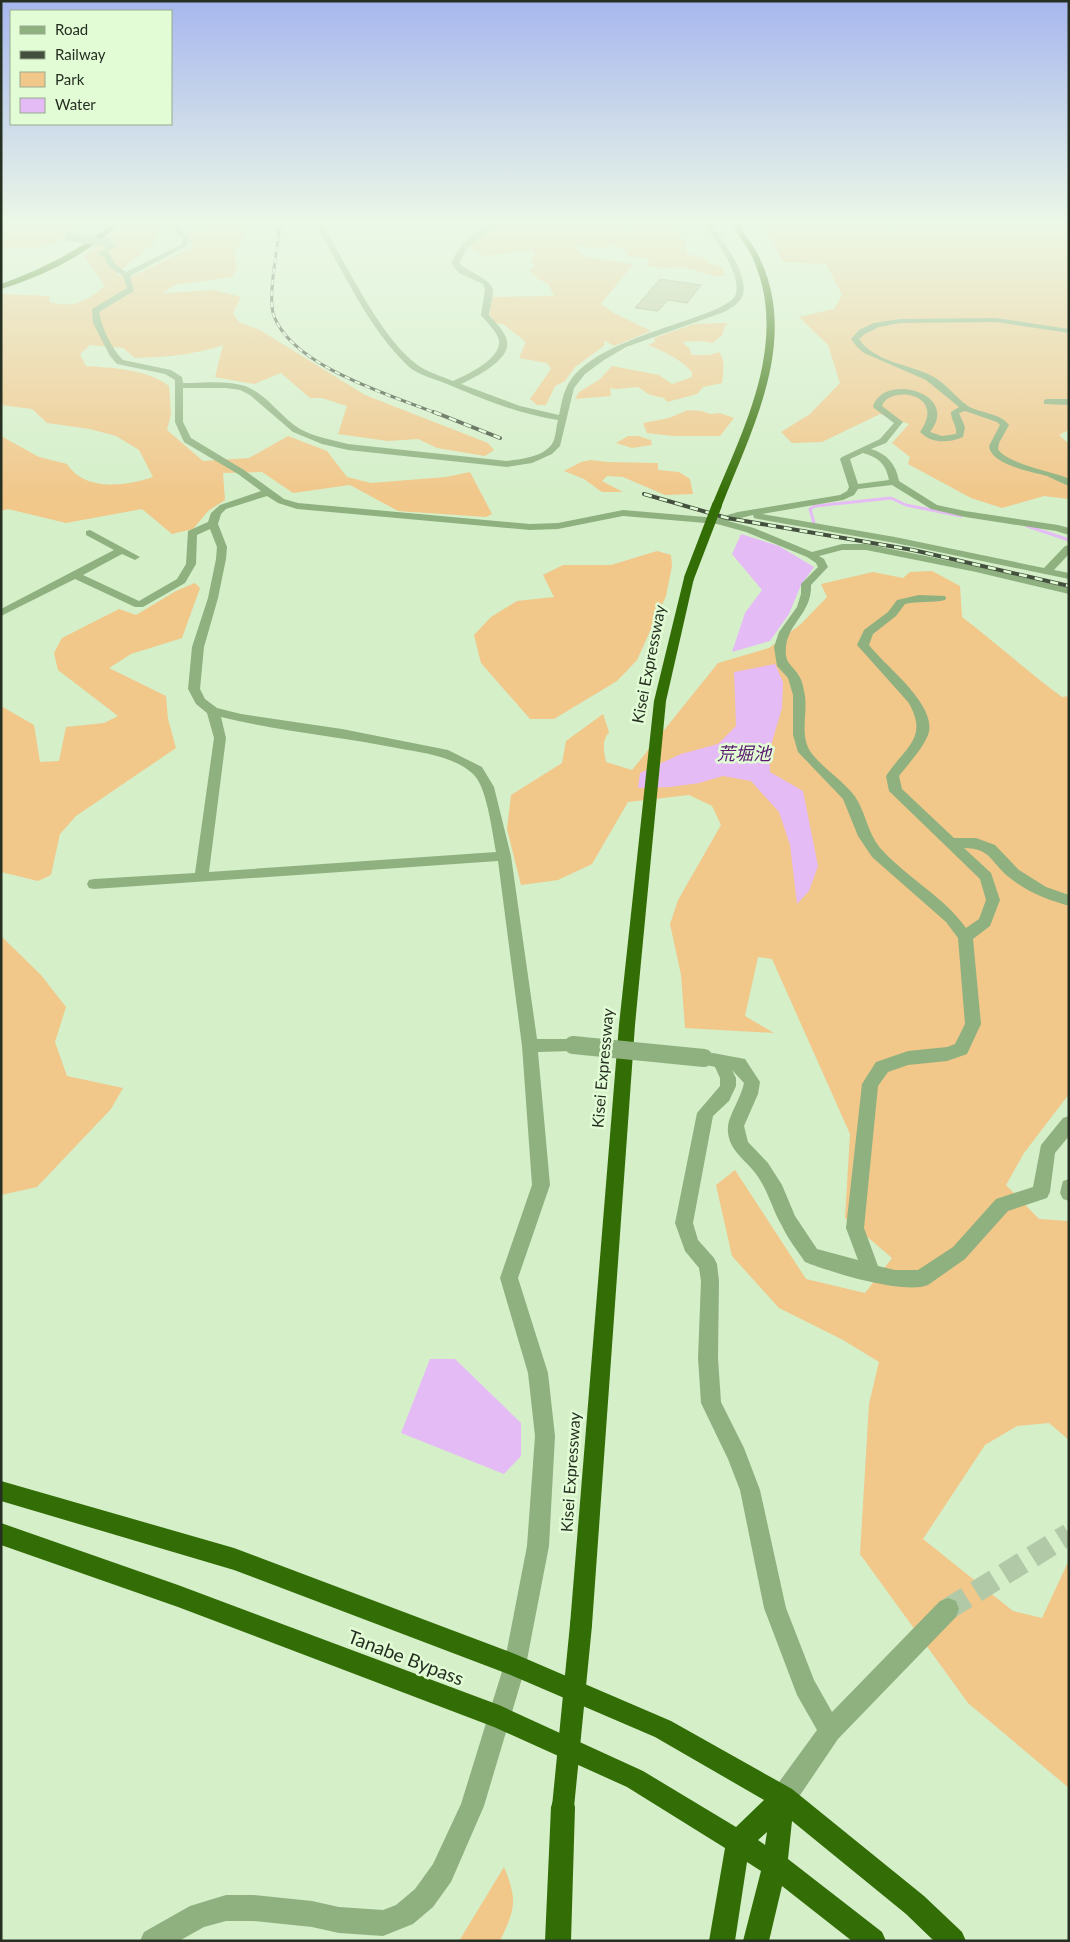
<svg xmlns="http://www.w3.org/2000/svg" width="1070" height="1942" viewBox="0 0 1070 1942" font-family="Lato,'Noto Sans JP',sans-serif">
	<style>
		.green { fill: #f1c78a }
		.water { fill: #e5bbf6 }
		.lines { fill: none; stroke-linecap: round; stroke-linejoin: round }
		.stream { stroke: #e5bbf6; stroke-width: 3 }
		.building { fill: #bfc69d; stroke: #a3aa82 }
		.minor-tunnel { stroke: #b2c9a8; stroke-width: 22; stroke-dasharray: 22 11; stroke-linecap: butt }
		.minor { fill: #8fb180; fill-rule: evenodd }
		.highway { fill: #336d05; fill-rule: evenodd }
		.rail-far1-casing { stroke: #43503e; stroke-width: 3 }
		.rail-casing { stroke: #43503e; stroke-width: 4 }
		.rail-far1 { stroke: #e2fcd6; stroke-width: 2; stroke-dasharray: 5.5; stroke-linecap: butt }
		.rail { stroke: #e2fcd6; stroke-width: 2.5; stroke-dasharray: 8; stroke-linecap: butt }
		.minor-bridge-far1 { stroke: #8fb180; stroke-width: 8 }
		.minor-bridge { stroke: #8fb180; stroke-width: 18 }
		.highway-bridge-far1 { stroke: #336d05; stroke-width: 10 }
		.highway-bridge { stroke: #336d05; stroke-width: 22 }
		.labels { text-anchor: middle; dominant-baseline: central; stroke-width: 5; stroke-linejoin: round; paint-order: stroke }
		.street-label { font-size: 16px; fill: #263022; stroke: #e2fcd6 }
		.water-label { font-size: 18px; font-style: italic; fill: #5a1a6f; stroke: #e2fcd6 }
		.near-street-label { font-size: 19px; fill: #263022; stroke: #e2fcd6 }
	</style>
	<rect width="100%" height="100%" fill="#d5efc9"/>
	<path class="green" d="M1 225H77C64 250 26 249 1 248V235L6 233 1 231Z
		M123 225H159L158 238 155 242 116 274 126 278 137 274 192 247 188 230 240 225 247 230 234 254 237 269 232 277 175 285 162 293 214 290 241 297 233 313 239 322 260 330 365 395 488 443 494 450 485 456 437 448 418 439 388 441 338 434 347 406 322 398H310L281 373 254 384 215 377 223 345C194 355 166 357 135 358L123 348 90 345 80 354 86 366C113 368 147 369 169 386L171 414 167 430 203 461 249 458 288 436 327 451 347 477 371 483 446 477 470 472 492 514 486 517 398 511 350 485 293 493 262 472 223 473 225 500 208 511 193 529 172 534 142 509 66 523 8 509 1 511V436L39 457 67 464C85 492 126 486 153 477L139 450 116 436 90 429 47 423 32 409 1 405V294L49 296 50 302C73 309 87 301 105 286L84 256Z
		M498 225H631L620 231 633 233 629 230 641 225H678L677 231 686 243 687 254 705 258 708 263 722 267 725 276H714L684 267 664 268 647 266 650 259 629 256 623 249 612 244 606 249 572 245 585 257 633 264 601 304 614 313 651 331 614 346 604 340 605 345 575 367 565 381 555 386 546 405H537L530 399 551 369 547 363 519 358 526 342 503 324 495 323 490 315 491 297 554 296 548 283 539 280 530 271 536 264 531 263 535 251 527 250 485 256 467 246Z
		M759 225H876L894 229 896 225H963L973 228 986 225H1069V430L1059 435 1069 444V499L1044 496 1002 508 971 498 908 464 910 457 892 443 909 424 880 414 822 442 792 443 781 432 810 414 840 383 828 345 799 317 834 309 842 295 826 264 783 262 770 237Z
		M728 323 724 327 723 334 713 343 702 341 682 342 689 348 692 355H710L719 352C726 361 723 372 722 383L703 387 697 394 667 402 664 398 650 395 638 387 616 389 610 388 611 396 575 399 579 392 599 380 612 366 659 375 672 384 692 377V372C679 358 665 352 648 345L655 342 654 338 694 324Z
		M688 410 702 411 710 414 720 413 734 418 720 436H673L647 433 643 423 669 418Z
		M628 436H638L651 440 652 445 632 448 616 443Z
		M590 460 608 462 658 463V470L679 472 690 479 693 494 665 495 623 477 607 476 602 481 623 492H602L584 479 564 471 581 462Z
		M657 551 671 555 672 566 666 596 637 660 617 681 554 719H530L481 663 474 635 491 617 517 601 554 597 543 575 563 565H611Z
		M932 571 960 586 962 617C996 643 1028 672 1062 697L1069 696V1094L1024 1153 1006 1185 1039 1219 1069 1221V1440L1049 1423 1017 1426 985 1445 923 1539 1013 1611 1042 1618 1069 1560V1788L968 1703 860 1554 869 1404 879 1362 843 1340 779 1308 732 1256 716 1185 735 1170 806 1279 865 1293 892 1258 845 1218 850 1134 772 959 758 957 745 1016 774 1033 685 1028 681 975 670 924 678 900 721 825 712 806 689 795 628 802 592 864 558 880 521 885 507 829 511 795 562 763 566 741 603 714 609 732C601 742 604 750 606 762L632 770 718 663 769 648 801 624 827 597 821 584 873 572 903 578 910 572Z
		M195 583 200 588 182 638 131 654 109 668 166 696 168 719 176 748 76 816 60 834 51 875 38 881 1 872V706L34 725 40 762 59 761 66 727 104 723 118 716 58 670 54 653 62 638 119 609 136 615 176 591Z
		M1 936 41 975 66 1007 55 1042 67 1076 123 1088 111 1109 37 1187 1 1195Z
		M504 1867C518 1901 515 1909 500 1941H459Z"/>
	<path class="water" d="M741 534 779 546 814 567 801 585 789 614 770 641 732 652 745 613 762 590 732 554Z
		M775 664 783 682 782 708 769 752 770 772 803 791 818 866 809 891 797 904 790 845 779 812 751 781 723 776 699 783 670 787 638 788 640 773 681 754 718 744 736 726 734 672Z
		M430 1359H455L521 1423V1456L504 1474 401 1433Z"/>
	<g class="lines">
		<path class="stream" d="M814 523 810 509 815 506 891 498 906 505 961 516
			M1027 526 1069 540"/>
	</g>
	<path class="building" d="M660 279 701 285 687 303 668 300 658 311 635 308Z"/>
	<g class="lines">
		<path class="minor-tunnel" d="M948 1609 1069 1534"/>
		<path class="minor" d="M168 225H176L189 237 187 246 130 276 134 291 99 312C102 328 111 348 123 360L171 370 182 377 183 383C203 383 226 380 245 386 267 394 280 417 300 429 315 437 332 440 348 444L507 461C521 459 543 457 552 444 556 438 556 427 558 420 517 414 480 398 442 382 429 377 415 374 405 363 366 324 344 272 316 225H323C346 264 380 336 415 363 426 372 441 376 453 381 467 375 501 359 499 341 497 331 487 323 481 315L485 289 483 284 459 273 451 263C458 246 478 225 497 225L469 246 459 263C467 272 492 279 493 290 493 298 490 307 489 315 495 322 505 331 507 341 511 360 475 377 461 384L520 406 559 415C561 407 562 397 566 389 588 334 728 320 736 294 741 273 716 241 705 225H712C723 241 751 277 742 297 738 304 731 308 724 312L626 347 604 360 585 374 574 388 560 446 552 454 532 463 507 467 348 450 322 444 293 432 250 395 240 390 226 388H183V422L191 438 244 470 284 499 298 503 530 524 558 523 623 510 717 518 738 512 840 495 847 491 849 487 840 459 842 457 880 439 894 423 874 408 873 406C884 372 961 393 930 432L942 436 956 434C957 425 951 421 951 412L959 407 926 380 864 353 857 347 851 339 859 330 874 323 900 319 996 318 1069 329V333L996 322 900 323 879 327 865 334 859 339C874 362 909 364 932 376 946 383 955 397 968 406 981 414 999 412 1009 425L999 443 998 449C1006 463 1049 471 1065 477L1069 479V486C1061 483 1054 479 1047 476 1031 471 991 465 989 446L1000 425 997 422 965 411 959 413 965 427 963 437C949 443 932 444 920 432 948 392 888 385 882 406L903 422 886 443 871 449C887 454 896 464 899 481L937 505 965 511 1058 525 1069 528V535L1056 531 965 517 931 509 892 485 858 489 854 495 843 500 762 514 895 537 1044 568 1065 546 1069 545V554L1054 570 1069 573V579L895 543 758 519 754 518 753 515 728 521 754 528 812 552 842 544H866L976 566 1069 588V594L976 572 866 550H842L819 556 824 559 828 567 811 585C812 613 788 623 786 647 784 664 793 665 799 676 802 680 803 686 804 691 809 710 799 733 810 751 820 766 841 779 853 794 866 810 867 835 883 851 909 879 944 897 966 928L979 919 986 900 980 879 889 791 886 776C904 748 930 738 908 702L857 645 864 630 888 612 897 600 919 595 945 596 946 598 945 600C932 603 918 601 905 604L896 616 873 634 869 645C885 666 939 706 928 735 922 750 908 764 899 776L902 789 954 838H976L995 845 1019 870 1046 887 1069 895V906C1048 900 1027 892 1010 878 991 863 991 848 964 848L991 873 1000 900 990 926 973 939 981 1024 967 1054 947 1061 908 1065 888 1072 878 1086 864 1228 878 1266 895 1270H918L953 1247 996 1199 1033 1187 1041 1145 1063 1118 1069 1116V1136L1055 1153 1050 1192 1047 1198 1008 1211 965 1259 928 1285C904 1295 830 1272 805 1262 797 1250 788 1239 782 1226 772 1209 768 1190 756 1174 745 1159 726 1149 728 1126 729 1115 741 1098 744 1083L732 1070 736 1078V1086L729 1101 713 1116 693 1223 698 1240 714 1258 717 1264 719 1281 718 1358 721 1402 744 1448 760 1490 786 1608 814 1680 832 1712 940 1601 948 1598 956 1601 959 1609 956 1617 838 1739 792 1807 783 1810 774 1807 771 1798 774 1789 817 1730 797 1695 764 1608 740 1490 728 1459 701 1403 698 1358 701 1281 699 1268 685 1251 675 1223 697 1113 720 1086V1078L715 1067 707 1065 705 1060 707 1055 713 1053 745 1059 760 1082 758 1094 744 1126 748 1142 768 1163 782 1185 795 1216 817 1249 858 1260 846 1228 862 1084 876 1062 908 1051 947 1047 955 1044 965 1024 958 938 946 922 872 857 858 836 843 799 798 752 793 735V695L788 678 777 666 774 647 779 632 797 607 801 594V584L818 567 816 563 807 557 746 532 717 524 623 516 558 529 530 530 297 509 278 503 267 496 226 509 221 514 218 524 227 547 226 559 218 598 204 647 200 689 205 699 217 708 241 714 342 729 448 750 482 767 494 787 511 856 537 1039H573L579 1040 581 1045 579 1050 573 1051 538 1052 550 1185 518 1278 548 1373 555 1436 549 1546 526 1665 484 1806 451 1882 433 1907 413 1924 383 1936 339 1933 312 1927 253 1921H226L204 1927 179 1941H140L144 1932 190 1906 226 1895H253L312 1901 339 1907 383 1910 396 1905 415 1889 433 1864 461 1804 504 1665 527 1546 535 1436 528 1373 500 1278 532 1185 522 1046 498 861 94 889 89 888 87 884 89 880 94 879 195 873 214 738 207 713 196 704 188 689 192 647 208 598 216 559 217 547 210 529 197 535 196 564 185 583 143 607H135L75 579 1 616V609L114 550 86 535V531L90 530 140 557 135 560 122 554 83 575 139 601 177 579 186 564 188 531 208 522 211 513 220 505 261 491 238 474 184 442 175 422V380L165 374 117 364 110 356 93 323 92 309 127 288 123 276 109 267 104 257 97 254 109 246 106 244V242L117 245 106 253 110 254 115 264 126 272 182 244 183 239ZM863 453C878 457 886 464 889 480L858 484 850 459ZM221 717C278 731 338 736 397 748 422 753 451 755 472 773 487 785 492 832 496 852L209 872 226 738Z
			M1047 399H1069V405L1044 404V400Z
			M1069 1179V1201L1063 1199 1060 1193 1063 1181Z"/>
		<path class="highway" d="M110 225H117C87 255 41 277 1 289V284C40 270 77 252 110 225Z
			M732 225H739C746 237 756 248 761 261 798 343 752 429 722 505L717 508 712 505C743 429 789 344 754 261 749 248 739 237 732 225Z
			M689 575 694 578 666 701 635 1025 592 1625 589 1633 581 1636 573 1633 570 1625 619 1025 654 701 684 578Z
			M1 1481 234 1548 515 1654 671 1721 792 1789 924 1896 962 1932 966 1941H934L906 1914 792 1821 788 1859 882 1932 886 1941H852L782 1886 769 1941H743L761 1871 747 1862 735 1941H709L725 1848 627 1787 494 1727 178 1607 1 1545V1523L178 1585 499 1705 643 1771 736 1827 764 1800 655 1737 513 1676 234 1570 1 1501ZM767 1832 765 1845 758 1840Z
			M563 1795 572 1798 575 1807 571 1941H545L551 1807 554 1798Z"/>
		<defs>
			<path id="rail-far1" d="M280 225C278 246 267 298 274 316 293 367 391 395 438 414"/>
			<path id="rail" d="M434 412 500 438
				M644 494 727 518 913 550 1069 586"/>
		</defs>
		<use href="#rail-far1" class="rail-far1-casing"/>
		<use href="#rail" class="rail-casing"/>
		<use href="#rail-far1" class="rail-far1"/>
		<use href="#rail" class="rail"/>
		<path class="minor-bridge-far1" d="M69 237 108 243"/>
		<path class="minor-bridge" d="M573 1045 704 1058"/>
		<path class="highway-bridge-far1" d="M689 578 717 505"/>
		<path class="highway-bridge" d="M563 1807 581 1625"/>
	</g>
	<linearGradient id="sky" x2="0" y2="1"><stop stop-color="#a7b7ee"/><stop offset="0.45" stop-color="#ecf8e7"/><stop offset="1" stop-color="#ecf8e7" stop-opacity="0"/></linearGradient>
	<rect width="1070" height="497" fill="url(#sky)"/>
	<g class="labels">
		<g class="street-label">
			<text transform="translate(648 664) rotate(-79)">Kisei Expressway</text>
			<text transform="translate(602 1068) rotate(-85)">Kisei Expressway</text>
			<text transform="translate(570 1472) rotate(-86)">Kisei Expressway</text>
		</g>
		<g class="water-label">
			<text x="744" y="753">荒堀池</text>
		</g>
		<g class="near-street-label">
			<text transform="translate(406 1657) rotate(21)">Tanabe Bypass</text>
		</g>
	</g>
	<rect width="1070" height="1942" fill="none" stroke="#263022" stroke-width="5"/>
	<rect x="10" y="10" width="162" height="115" fill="#e2fcd6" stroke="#97aa8e"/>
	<rect x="20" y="26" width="25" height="8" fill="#8fb180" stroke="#97aa8e"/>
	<text x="55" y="35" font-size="15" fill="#263022">Road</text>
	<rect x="20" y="51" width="25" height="8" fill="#43503e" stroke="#97aa8e"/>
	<text x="55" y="60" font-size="15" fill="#263022">Railway</text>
	<rect x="20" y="72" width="25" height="15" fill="#f1c78a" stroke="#97aa8e"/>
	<text x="55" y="85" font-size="15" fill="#263022">Park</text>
	<rect x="20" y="98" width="25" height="15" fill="#e5bbf6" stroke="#97aa8e"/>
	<text x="55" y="110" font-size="15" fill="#263022">Water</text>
</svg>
